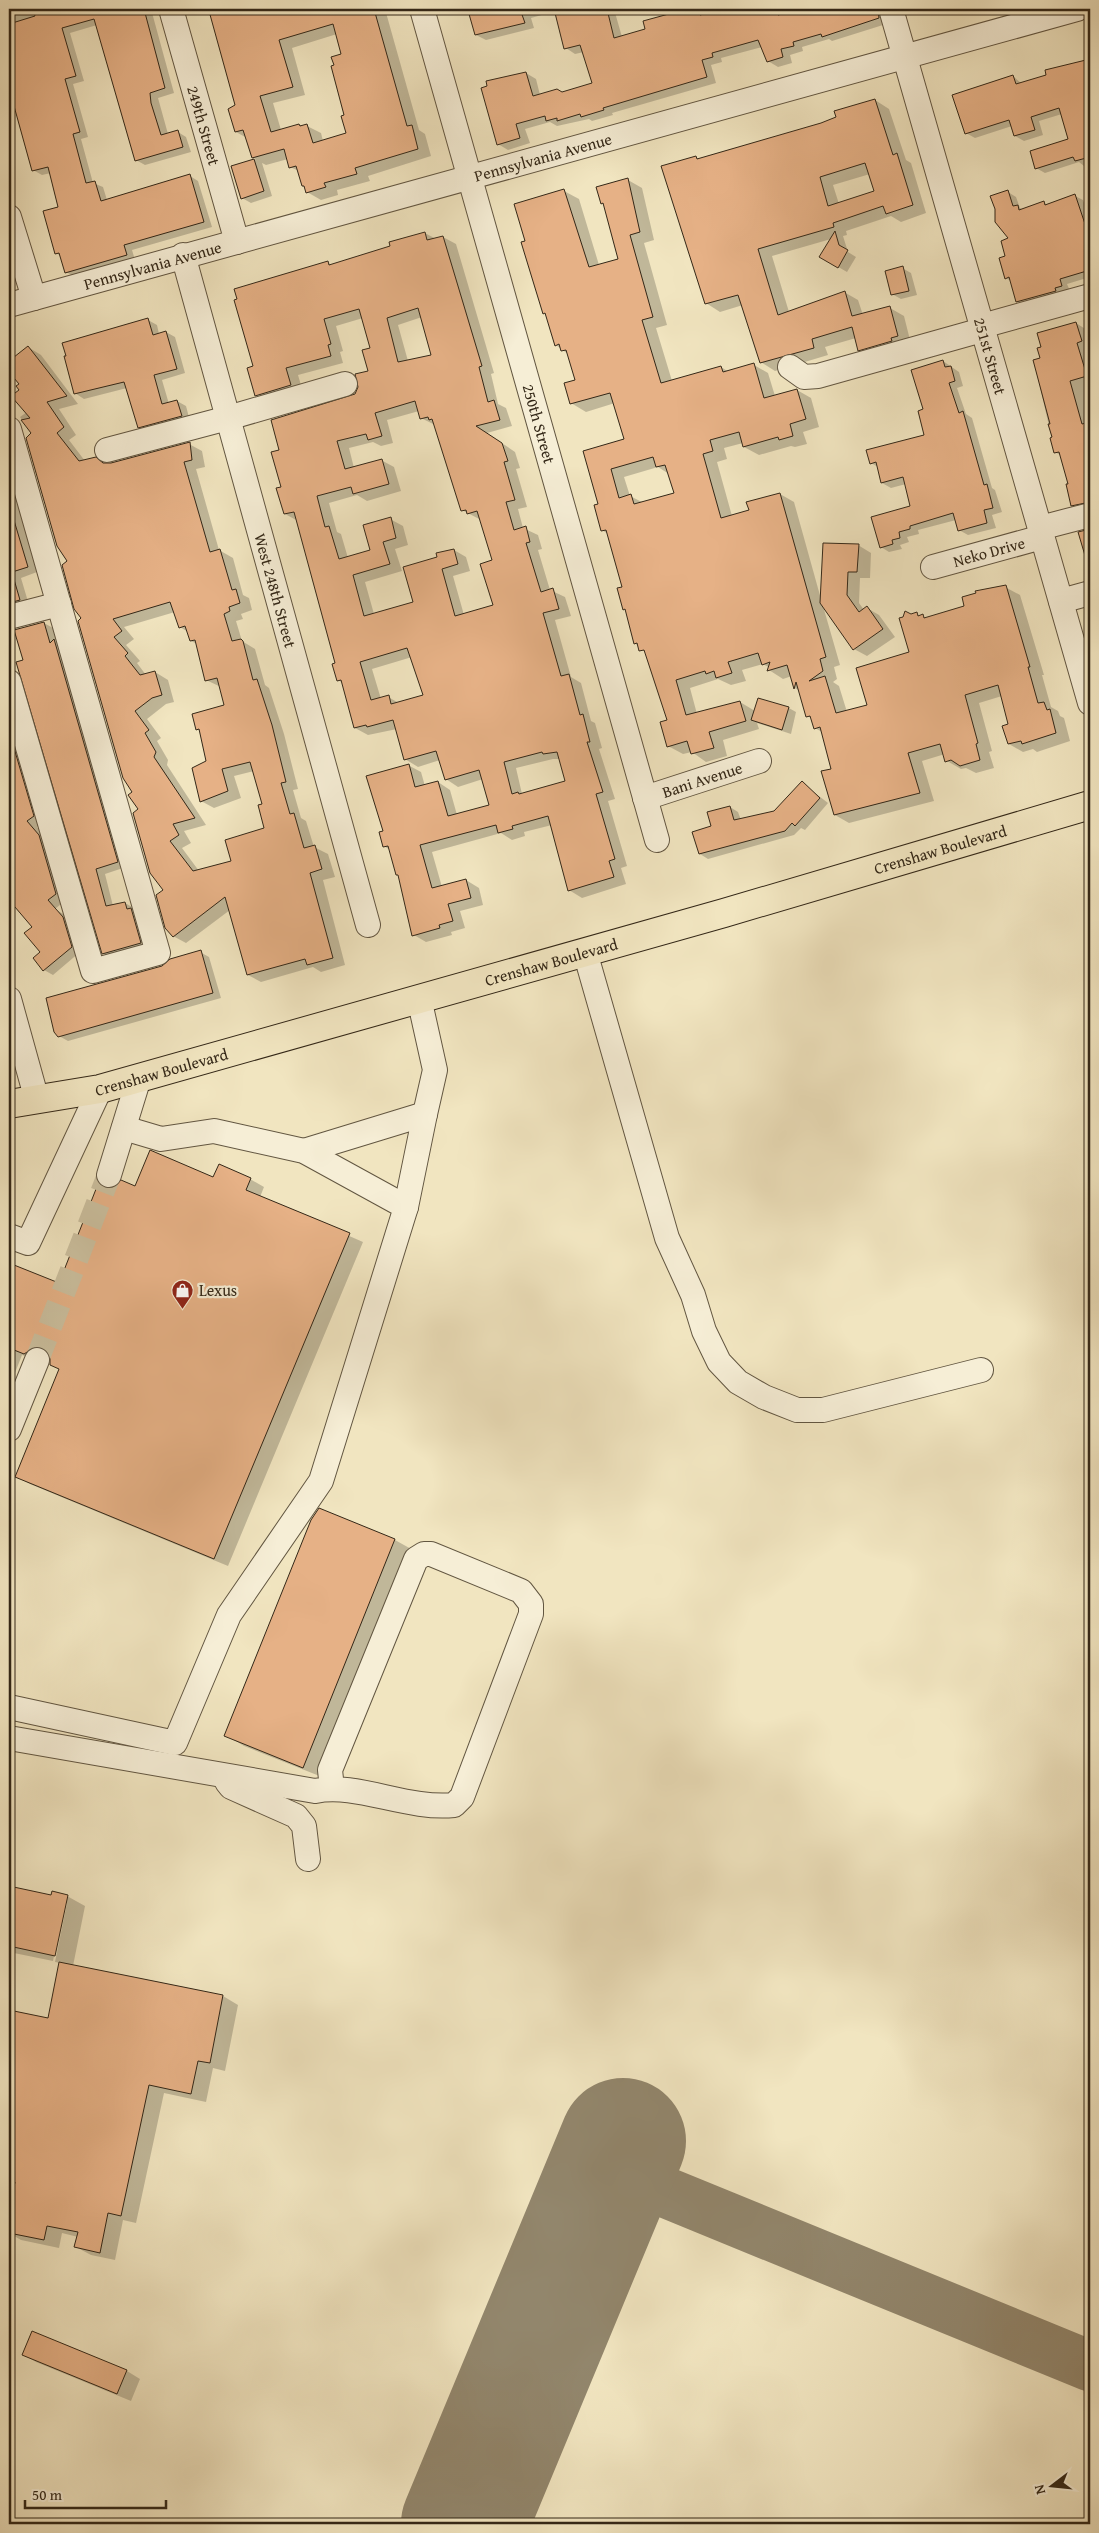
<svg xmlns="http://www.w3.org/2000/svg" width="1099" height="2533" viewBox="0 0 1099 2533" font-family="'Gentium Book Plus',serif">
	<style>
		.shadow { fill: #0003; fill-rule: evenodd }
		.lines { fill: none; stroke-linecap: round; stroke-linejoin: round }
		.taxiway { stroke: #92866c; stroke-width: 51 }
		.runway { stroke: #92866c; stroke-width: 126 }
		.building { fill: #e6b186; stroke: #332717; fill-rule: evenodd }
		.minor-tunnel { stroke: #cbbf9e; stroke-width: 24; stroke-dasharray: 24 12; stroke-linecap: butt }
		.minor-casing { stroke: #625641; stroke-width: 26 }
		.major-casing { stroke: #332717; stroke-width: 30 }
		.minor { stroke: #f6eed6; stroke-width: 24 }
		.major { stroke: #f1e5c0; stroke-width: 28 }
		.labels { text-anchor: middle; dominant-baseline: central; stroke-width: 4.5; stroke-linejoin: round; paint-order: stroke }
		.street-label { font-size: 16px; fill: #332717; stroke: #f6eed6 }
		.poi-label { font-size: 16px; fill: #332717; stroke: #f6eed6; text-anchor: start }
	</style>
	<rect width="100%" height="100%" fill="#f1e5c0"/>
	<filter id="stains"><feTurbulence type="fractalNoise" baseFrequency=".004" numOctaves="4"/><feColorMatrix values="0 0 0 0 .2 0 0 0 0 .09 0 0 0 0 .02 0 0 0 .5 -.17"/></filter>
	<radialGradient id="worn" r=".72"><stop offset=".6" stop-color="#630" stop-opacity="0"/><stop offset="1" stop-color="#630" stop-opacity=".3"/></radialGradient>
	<path class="shadow" d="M9 9H77L81 11 80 9H151L174 93 158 98 168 134 178 132 186 137 191 152 145 165 136 160 97 25 70 33 84 81 73 84 88 137 81 139 93 183 103 187 107 200 190 176 198 181 212 227 132 250 135 260 75 277 66 272 61 256 56 253 59 208 51 173 42 175 33 170 9 84Z
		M216 9H385L419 130 425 134 431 156 368 176 370 181 337 190 338 195 321 200 307 192 303 185 299 171 290 167 288 159 266 165 262 163 272 196 251 203 242 198 232 167 256 159 253 158 247 138 236 132 237 106ZM337 34 342 55 335 66 347 134 323 141 321 133 307 126 299 125 281 130 273 103 305 95 292 48Z
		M469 9H614L622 37 647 30 678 13 677 9H706L708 14 728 9H792L793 12 805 9H878L883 25 832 41 829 39 802 47 803 51 790 55 792 63 778 67 768 61 762 47 721 58 722 62 711 65 716 83 612 113 613 115 592 121 589 119 557 126 550 122 525 129 530 143 508 150 498 144 526 73 536 79 540 95 563 93 594 84 584 52 575 54 566 48 556 11 531 18 534 28 486 40 476 35Z
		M934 9H962L943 15Z
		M1090 60V164L1084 166 1079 162 1045 173 1036 168 1070 140 1062 114 1039 121 1043 135 1024 141 1015 136 1012 126 975 138 966 133 1013 76 1022 84 1048 76 1046 71Z
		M875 100 889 109 906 160 911 163 926 213 901 222 891 216 846 231 847 235 843 236 848 252 856 257 847 272 821 257 831 239 772 256 789 312 844 292 858 300 863 315 890 308 904 316 911 344 873 358 859 350 856 338 825 347 828 355 775 371 761 362 743 305 720 312 706 303 696 157 700 160 821 124ZM870 174 876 192 839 204 833 185Z
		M628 180 642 188 654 240 644 243 667 325 656 328 672 381 721 367 729 372 754 365 768 373 775 396 797 390 811 398 819 427 803 432 807 444 795 447 791 446 759 455 744 447 743 443 724 448 727 459 717 462 732 516 750 511 780 494 794 502 821 599 858 545 871 553 870 578H860L859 603 864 610 867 608 879 615 895 637 867 656 854 649 823 606 840 665 834 667 837 679 833 682 839 686 847 712 868 706 911 653V615L916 614 927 618 966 607 1005 587 1020 595 1044 675H1042L1051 707 1058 711 1060 716 1064 718 1070 741 1037 752 1033 749 1023 752 1009 744 1010 725 1002 696 979 703 992 751 989 752 994 768 976 773 966 768 961 769 947 761 945 754 922 761 934 801 849 823 835 815 832 770 822 732 815 728 812 719 808 716 800 691 795 688 792 676 783 679 769 670 770 668 763 664 742 670 746 681 731 685 718 679 690 688 697 714 740 702 755 711 787 707 796 712 791 734 757 723 759 729 723 740 727 756 706 762 692 752 683 754 668 746 669 721 647 654 635 643 627 610 624 609V587L608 534 602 530 600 504 584 451 625 440 615 403 586 412 571 403 577 381 568 354 556 345 547 315 544 313 526 242 564 191 579 199 599 265 619 260 605 205 602 203ZM658 467 669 474 675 494 644 503 630 496 624 477Z
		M1008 192 1016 197 1020 208 1023 210 1044 203 1048 205 1075 196 1083 200 1090 220V277L1067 284 1070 291 1026 306 1017 301 1011 281 1006 278 1011 239Z
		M425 233 436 239 443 237 456 244 494 373 491 374 498 404 506 408 512 426 487 433 515 452 520 468 516 469 527 507 518 509 523 528 538 535 542 549 538 550 550 590 565 597 571 616 555 620 571 677 581 683 591 721 595 723 602 748 599 749 615 799 608 801 627 866 621 868 626 884 582 898 569 890 552 825 524 832 525 836 512 840 501 833 432 852 442 887 466 880 479 888 483 905 460 911 465 928 451 932 452 935 426 942 414 935 400 876 397 874 390 850 384 846V832L408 765 421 772 425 786 438 782 450 790 457 815 490 806 483 779 458 787 446 779 440 760 418 767 405 759 397 729 368 735 355 728 343 683 338 680 337 664 298 521 285 514 281 450 356 394 369 372 372 349 363 318 336 326 343 351 340 352 343 363 298 375 303 392 269 402 256 395 254 367 328 263 332 265 392 247ZM422 317 432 356 408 361 398 325ZM419 411 421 418 435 425 462 510 481 520 493 561 494 606 464 615 453 576 470 571 466 557 454 550 439 558 414 603 374 614 365 582 402 571 395 549 408 545 403 526 390 519 372 551 348 558 341 534 337 532 329 503 357 495 367 501 401 491 394 467 381 460 354 468 349 448 373 442 381 446 393 443 387 420ZM412 657 424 696 399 703 388 697 381 699 372 669ZM553 759H560L567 781 522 794 516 768Z
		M902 268 911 273 917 295 901 299 892 294Z
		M148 320 157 325 159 334 166 332 175 337 185 373 162 380 169 404 177 401 186 406 190 421 148 432 139 427 127 388 84 399 75 393Z
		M1076 323 1090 332V391L1088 392 1090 516 1072 505 1070 485 1062 456 1055 452 1034 361 1042 359Z
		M28 347 41 355 78 404 59 409 76 435 69 440 85 461 95 458 106 464 189 444 202 451 205 467 196 469 219 550 233 558 243 595 249 598 252 610 241 614 243 619 236 621 242 641 255 649 265 685 269 688 284 734 298 789 293 790 301 818 306 821 314 847 328 854 335 877 323 880 345 965 321 972 313 967 261 982 248 975 230 910 186 943 173 936 164 890 83 618 33 434 20 417 27 412 20 384 9 370V362ZM175 612 180 627 188 632 191 641 197 644 206 680 221 687 226 706 197 729 200 731 208 761 201 801 214 808 241 798 234 776 254 771 264 804 265 829 232 862 199 871 182 848 191 843 184 831 206 825 167 765 168 760 157 741 161 738 147 719 166 704 174 702 168 680 155 672 146 675 137 663 140 661 126 645 134 639 124 627Z
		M943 361 959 372 963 386 957 388 966 414 972 418 992 488 995 490 1002 512 992 515 996 528 968 535 959 530 956 520 918 530 919 534 907 537 909 542 900 545 902 549 889 552 881 547 912 507 906 484 891 488 882 483 878 467 871 463 926 436 925 410Z
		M9 452 37 552 30 548 37 572 21 578 29 605 9 608Z
		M44 623 53 628 57 642 63 646 126 867 105 874 113 906 125 903 134 908 149 948 112 958 103 953 24 661Z
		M9 700 43 822 37 827 49 842 66 900 55 909 63 914 72 923 80 952 53 975 44 970 41 953 54 909 17 907 9 910Z
		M802 783 828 803 805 830 801 828 794 835 708 859 700 854 713 827 730 807 738 812 741 820 774 812Z
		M200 952 209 957 221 998 68 1041 59 1036 162 967Z
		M9 1051 13 1064 9 1065Z
		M214 1179H250L264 1187 260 1197 363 1242 228 1566 30 1484 16 1476 60 1370 49 1353 39 1361 22 1355 9 1388V1265L60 1285 106 1189Z
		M320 1510 395 1540 413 1550 322 1777 244 1746 226 1735Z
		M9 1887 52 1896H67L85 1906 73 1966 223 1996 238 2005 225 2071 213 2068 206 2102 164 2093 136 2223 123 2220 115 2260 91 2255 76 2247 78 2237 62 2233 59 2248 21 2240 9 2233V2218L18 2174 9 2173V2012L49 2020 61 1963 55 1962 67 1903H65L53 1961 9 1952Z
		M32 2332 127 2371 140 2379 131 2401 36 2362 23 2354Z"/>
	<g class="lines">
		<path class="taxiway" d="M611 2170 1090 2366"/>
		<path class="runway" d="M464 2524 623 2141"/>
	</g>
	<path class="building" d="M33 9H144L165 88 150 93 151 103 161 135 178 130 183 147 135 161 94 19 62 28 76 76 65 79 80 132 73 134 86 183 95 181 101 201 190 174 204 222 124 245 127 255 65 273 59 253 55 254 43 211 58 207 48 167 32 171 9 88V24L35 16Z
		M218 9H374L407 126 412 125 418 149 355 168 357 174 324 183 326 187 306 193 304 186H302L296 166 289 168 284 149 252 158 243 130 235 132 228 109 235 105 209 11ZM333 24 341 54 331 57 334 65 331 66 344 115 341 116 346 133 313 143 307 124 300 126 299 124 271 132 260 96 293 87 279 40Z
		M487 9H520L525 23 475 35 469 14Z
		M554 9H607L614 38 645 29 643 21 676 12 675 9H699L700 15 723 9H777L778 15 801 9H878L879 18 822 37 821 34 793 42 794 46 781 49 783 57 767 62 758 40 712 53 713 57 702 60 707 77 603 108 604 110 581 117 580 114 557 121V118L546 121 545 116 516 124 520 138 497 145 481 88 487 86 486 81 526 72 533 96 557 89 562 92 592 83 580 45 564 49Z
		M1090 59V157L1075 161 1073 157 1035 169 1030 151 1068 139 1059 108 1031 117 1035 130 1014 136 1009 120 965 134 952 95 1013 75 1016 84 1046 75 1045 70Z
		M875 99 893 155 897 153 913 205 886 214 883 206 833 223 834 227 758 249 778 315 845 291 852 316 890 306 898 336 891 338 892 341 858 351 852 327 812 339 814 348 760 363 738 295 705 304 661 166 696 156 697 159 821 123 836 117 834 111ZM865 163 874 191 828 206 820 177Z
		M254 159 264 191 241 199 231 166Z
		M628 178 640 232 630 235 653 317 642 320 661 383 721 366 723 372 754 363 764 398 797 389 806 419 790 424 793 436 779 440 778 437 743 447 739 432 710 440 713 451 703 454 721 518 749 510 746 502 780 493 826 657 820 659 823 671 809 681 825 676 836 713 867 705 856 668 909 652 899 618 903 617 905 611 911 614 917 612 918 616 923 614 924 618 964 606 962 597 976 593 975 591 1006 585 1030 667H1028L1038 703 1044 702 1047 710 1050 709 1056 733 1022 744 1021 741 1008 744 1002 726 1008 724 998 685 965 695 978 743 976 744 980 760 960 766 951 760 945 762 940 744 908 753 920 793 834 815 821 771 831 769 820 727 814 729 810 716 806 717 796 682 794 689 787 665 767 671 770 662 762 665 758 653 728 662 732 673 716 678 714 671 706 674 705 671 676 680 686 715 740 701 746 721 709 732 714 748 691 754 687 741 667 747 660 722 667 720 644 650 639 651 637 643 634 644 625 609 623 610 617 588 622 587 606 530 601 531 594 505 598 504 583 451 624 439 610 393 570 404 564 383 575 380 566 350 561 351 559 344 555 346 545 313 543 314 521 242 525 241 514 204 564 189 589 267 618 259 603 203 601 204 596 187ZM653 457 656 467 665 465 674 493 634 504 631 494 619 498 611 469Z
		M1008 190 1013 206 1018 205 1019 210 1044 201 1045 205 1075 194 1090 239V270L1060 279 1062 286 1055 288 1056 291 1016 302 1009 277 1005 279 999 258 1005 256 1001 241 1008 238 995 222V209L990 196Z
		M835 231 839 245 848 250 838 268 819 257Z
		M425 232 427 240 443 236 482 366 479 367 488 402 494 400 500 420 476 426 502 443 508 461 504 462 515 500 506 502 514 530 526 526 530 542 526 543 541 592 553 588 559 609 543 613 561 676 569 674 580 715 583 714 590 742H587L603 792 596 794 615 859 609 861 614 877 568 891 548 816 512 826 513 829 498 833 496 825 420 845 432 888 466 879 471 898 448 904 453 921 439 925 440 928 412 936 398 875H396L388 846 383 847 379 832 383 831 366 776 409 764 415 787 438 781 448 816 489 805 479 770 445 780 436 751 404 760 393 720 367 727 366 725 354 728 341 680 337 681 332 664 335 663 294 512 284 514 276 488 281 487 271 452 279 450 271 420 355 394 358 387 355 374 368 371 362 350 370 348 359 309 324 319 331 344 328 345 331 356 286 368 291 385 255 396 247 368 253 366 234 300 237 299 234 289 328 261 329 265 390 246 389 242ZM418 308 431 355 398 362 387 318ZM415 401 420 419 428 417 429 420 432 419 461 511 466 510 467 514 477 511 492 560 480 564 493 605 455 616 442 569 458 564 454 549 436 553 437 557 403 567 413 602 364 616 353 575 390 564 383 542 396 538 391 517 363 525 370 550 339 559 329 526 325 527 317 496 351 487 353 494 389 484 382 459 345 469 337 441 366 434 368 440 382 436 375 413ZM407 648 423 695 391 704 389 695 371 700 360 662ZM542 752 543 754 557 752 565 781 519 794 518 792 512 794 504 762Z
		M903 266 909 291 891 295 885 271Z
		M148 318 153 335 166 331 177 369 154 375 162 404 177 400 182 416 138 428 124 382 74 394 64 356H66L62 343Z
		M1076 322 1082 341 1077 343 1087 376 1070 381 1082 424 1090 422V502L1071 506 1066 484H1068L1059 452 1054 453 1050 438 1052 437 1048 424H1050L1033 360 1040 358 1037 348 1041 347 1037 333Z
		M28 346 67 396 47 402 64 427 57 433 79 461 96 457 103 463H111L190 442 192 460 184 462 210 552 220 549 232 590 236 589 240 603 229 607 230 611 224 614 232 641 241 639 243 641 253 680 257 679 272 725 286 782 281 783 290 814 294 813 304 848 315 845 322 869 310 873 333 958 307 965 305 959 247 975 225 897 173 937 165 928 156 895 163 890 150 873 133 813 138 809 128 795 132 792 123 778 78 621 81 618 74 609 62 565 67 561 57 546 26 438 31 433 21 420 30 418 11 396 19 390 16 386 19 384 9 372V361ZM170 602 179 628 185 626 190 641 195 640 205 681 217 678 224 705 192 714 196 730 199 729 206 761 192 768 200 802 228 791 222 769 250 762 262 804 258 805 264 828 225 840 231 861 193 871 170 841 179 835 173 824 195 818 154 757 156 752 145 733 149 730 135 711 152 698 162 695 155 671 140 675 125 656 128 653 114 637 122 631 113 619Z
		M943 360 945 367 951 366 955 381 949 383 959 413 963 411 984 485 987 484 993 508 984 510 987 523 958 531 953 513 910 526V529L899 532 900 538 892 540 893 544 880 548 871 517 910 506 903 477 881 483 876 462 870 464 866 450 924 435 918 411 923 409 911 370Z
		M9 517H13L28 567 9 573Z
		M1090 529V559H1086L1078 532Z
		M823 543 859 544 857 572H848L847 595 859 612 867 606 883 629 853 650 820 603Z
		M13 576 20 600 9 603V577Z
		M44 622 50 643 54 639 118 862 96 869 106 906 125 902 127 909 131 908 141 943 102 954 16 662 23 660 14 630Z
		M758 698 789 707 782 730 751 720Z
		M9 731 34 816 27 821 39 835 56 894 48 900 63 917 72 947 43 971 33 958 40 952 24 933 32 927 9 900Z
		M802 781 820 798 795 826 792 823 785 831 699 854 692 832 711 826 707 812 730 806 734 820 774 811Z
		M201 950 213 993 58 1037 54 1032 46 998 162 966 170 959Z
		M150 1150 213 1177 219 1164 251 1178 246 1190 350 1233 214 1559 15 1477 59 1369 50 1365V1358L43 1348 35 1347 24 1354 9 1348V1263L59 1283 98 1184 104 1188H112L121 1180 135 1186Z
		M319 1508 395 1539 303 1768 224 1736 311 1520Z
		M9 1886 51 1895 52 1891 68 1895 55 1956 9 1946Z
		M59 1962 223 1995 210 2063 198 2061 191 2094 149 2085 121 2216 108 2213 100 2253 74 2247 78 2232 47 2226 44 2240 9 2233V2212L15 2182H9V2010L48 2018Z
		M32 2331 127 2370 117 2394 22 2355Z"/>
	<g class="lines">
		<path class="minor-tunnel" d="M37 1360 109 1175"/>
		<defs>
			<g id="minor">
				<path id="s1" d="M171 9 237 242"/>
				<path id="s2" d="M422 9 657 840"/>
				<path id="s3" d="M891 9 1090 703"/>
				<path d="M9 217 34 298"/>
				<path id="s4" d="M183 255 368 925"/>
				<path id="s5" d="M9 305 1077 9"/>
				<path d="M982 326 1090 296"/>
				<path d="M790 367 804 377 818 376 982 330"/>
				<path d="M9 429 158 953 93 971 9 682"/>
				<path d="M107 450 228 418 345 384"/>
				<path d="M1040 528 1090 515"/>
				<path id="s6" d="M933 567 1042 537"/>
				<path d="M1061 601 1090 593"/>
				<path d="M9 617 59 604"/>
				<path id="s7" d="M645 798 759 761"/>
				<path d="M585 952 667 1238 693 1295 704 1331 719 1362 738 1382 764 1397 797 1410H823L981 1370"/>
				<path d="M419 998 435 1070 425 1114"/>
				<path d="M9 999 37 1100"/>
				<path d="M304 1151 425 1114 406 1207"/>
				<path d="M109 1175 139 1078"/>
				<path d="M9 1236 28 1243 100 1089"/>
				<path d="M9 1429 37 1360"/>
				<path d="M9 1707 175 1743 229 1615 321 1481 406 1207 304 1151 214 1131 161 1139 124 1128"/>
				<path d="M9 1738 315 1791C356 1782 407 1810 454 1805L462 1797 531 1614V1604L521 1591 431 1554H424L416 1559 330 1770 332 1788"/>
				<path d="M227 1782 231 1787 296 1816 304 1826 308 1859"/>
			</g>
			<g id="major">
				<path id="s8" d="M9 1104 100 1089 724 913 1090 805"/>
			</g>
		</defs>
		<use href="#minor" class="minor-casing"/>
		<use href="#major" class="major-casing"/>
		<use href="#minor" class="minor"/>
		<use href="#major" class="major"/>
	</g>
	<defs>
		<symbol id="shop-pin" viewBox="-11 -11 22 30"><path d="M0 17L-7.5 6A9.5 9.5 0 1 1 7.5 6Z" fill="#8f2418" stroke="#f6eed6"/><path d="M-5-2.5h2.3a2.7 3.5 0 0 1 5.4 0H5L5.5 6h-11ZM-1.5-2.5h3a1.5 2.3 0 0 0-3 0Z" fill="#fff"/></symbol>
	</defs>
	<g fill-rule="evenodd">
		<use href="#shop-pin" x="170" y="1278" width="25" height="34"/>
	</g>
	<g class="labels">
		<g class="street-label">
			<text stroke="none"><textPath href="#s1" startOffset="121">249th Street</textPath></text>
			<text stroke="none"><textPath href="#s5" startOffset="554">Pennsylvania Avenue</textPath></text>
			<text stroke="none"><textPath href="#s5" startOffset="149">Pennsylvania Avenue</textPath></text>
			<text stroke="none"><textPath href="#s3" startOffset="361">251st Street</textPath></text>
			<text stroke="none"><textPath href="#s2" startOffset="431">250th Street</textPath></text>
			<text stroke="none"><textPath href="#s6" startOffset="58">Neko Drive</textPath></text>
			<text stroke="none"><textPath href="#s4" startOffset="348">West 248th Street</textPath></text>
			<text stroke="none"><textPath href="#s7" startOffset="60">Bani Avenue</textPath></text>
			<text stroke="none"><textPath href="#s8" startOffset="966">Crenshaw Boulevard</textPath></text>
			<text stroke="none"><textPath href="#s8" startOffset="561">Crenshaw Boulevard</textPath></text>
			<text stroke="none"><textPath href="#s8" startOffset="156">Crenshaw Boulevard</textPath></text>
		</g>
		<g class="poi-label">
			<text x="199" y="1290">Lexus</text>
		</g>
	</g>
	<rect width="1099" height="2533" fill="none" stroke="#f1e5c0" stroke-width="30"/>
	<rect x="10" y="10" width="1079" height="2513" fill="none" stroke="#332717" stroke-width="2.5"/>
	<rect x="15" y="15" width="1069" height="2503" fill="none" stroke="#332717"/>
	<g transform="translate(1052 2486) rotate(254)" stroke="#f6eed6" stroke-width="4" paint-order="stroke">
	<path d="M0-4L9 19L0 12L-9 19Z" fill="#332717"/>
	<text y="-8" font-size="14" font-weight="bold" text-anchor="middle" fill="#332717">N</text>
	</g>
	<path d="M25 2500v8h141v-8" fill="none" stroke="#332717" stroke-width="2.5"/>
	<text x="32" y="2500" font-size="15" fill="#332717" stroke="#f6eed6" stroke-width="4" paint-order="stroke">50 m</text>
	<rect width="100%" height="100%" filter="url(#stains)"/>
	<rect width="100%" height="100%" fill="url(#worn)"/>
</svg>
